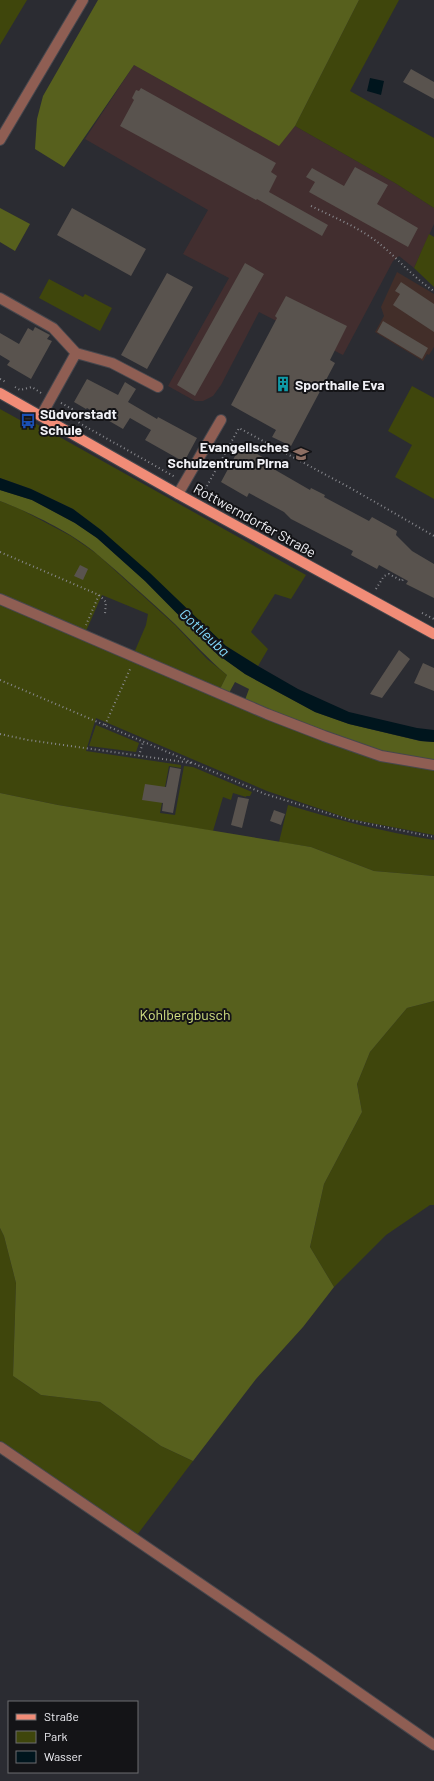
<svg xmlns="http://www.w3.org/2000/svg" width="434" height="1781" viewBox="0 0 434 1781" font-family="Barlow,sans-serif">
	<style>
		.commercial { fill: #422e2f }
		.industrial { fill: #422e29 }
		.green { fill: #3f460c }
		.forest { fill: #57601d }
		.water { fill: #00151d }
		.building { fill: #59534e }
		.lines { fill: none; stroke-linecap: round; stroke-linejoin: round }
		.minor-casing { stroke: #47474d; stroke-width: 12 }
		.major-casing { stroke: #47474d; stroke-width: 12 }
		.path { stroke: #898a8f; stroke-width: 2; stroke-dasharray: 1 3; stroke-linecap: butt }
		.minor { stroke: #8f5e53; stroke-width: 10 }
		.major { stroke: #f18c77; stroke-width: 10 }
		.labels { text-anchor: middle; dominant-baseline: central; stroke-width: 4; stroke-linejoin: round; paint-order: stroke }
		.poi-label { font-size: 14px; font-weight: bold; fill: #f0f0f5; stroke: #141417; text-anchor: start }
		.street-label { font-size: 14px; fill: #f0f0f5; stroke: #141417 }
		.park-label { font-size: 14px; fill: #d2e082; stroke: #141417 }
		.water-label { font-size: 15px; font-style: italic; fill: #83dafb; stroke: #141417 }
	</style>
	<rect width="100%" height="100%" fill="#2b2c32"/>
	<path class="commercial" d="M134 65 278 145 295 126 395 183 434 208V224L414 268 399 256 393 261 343 355 259 312 221 385 213 396 203 401H195L168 386 229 278 183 254 208 210 85 139Z"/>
	<path class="industrial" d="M397 272 434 294V347L429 355 427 354 423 361 375 332 384 316 381 307Z"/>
	<path class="green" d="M0 0H27L0 45Z
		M359 0H399L350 91 434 138V208L395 183 295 126Z
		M429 234 434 237V287L414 268Z
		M49 279 83 297 85 294 112 308 100 331 39 298Z
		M412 386 434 398V499L395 477 412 445 388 431Z
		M0 409 29 425 31 421 306 575 291 599 275 594 251 632 268 649 258 666 226 646 101 530 73 509 31 489 0 478Z
		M0 501 20 509 71 536 97 554 175 625 207 659 227 675 220 689 134 653 146 625 148 614 102 595 86 631 0 595Z
		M0 602 130 658V661L136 663 434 769V835L350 819 267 791 96 718 86 751 181 765V768L169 766 160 813 175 815 184 766 193 767 252 792 250 796H246V797L233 793 231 800 223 797 213 831 58 805 0 793Z
		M96 725 139 743 136 752 89 746Z
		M288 805C337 820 384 832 434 840V876L374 871 311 847 279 842Z
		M434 1001V1205H430L386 1235 334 1287 310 1247 324 1184 362 1112 357 1084 370 1052 407 1008Z
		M0 1228 4 1236 16 1283 13 1376 41 1395 100 1402 161 1446 193 1461 137 1535 0 1443Z"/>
	<path class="forest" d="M98 0H359L295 126 279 146 134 65 64 167 35 149 37 119 43 96Z
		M0 208 30 224 15 251 0 242Z
		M0 490 32 500 75 523 97 538 145 581 217 654 245 674 315 712 349 724 420 741 434 742V762L382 753 324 733 245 700 249 689 235 682 229 693 220 689 227 675C208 659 192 641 175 624 150 601 124 577 98 555 73 533 31 513 0 501Z
		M0 793 58 805 311 847 374 871 434 876V1001L407 1008 370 1052 357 1084 362 1112 324 1184 310 1247 334 1287 303 1327 256 1379 193 1461 161 1446 100 1402 41 1395 13 1376 16 1283 4 1236 0 1228Z"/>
	<path class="water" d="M370 78 384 81 381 95 367 91Z
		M0 478 31 489 73 509 101 530 150 573 226 646 258 666 298 689 349 712 417 728 434 730V742L421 741 349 724 315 712 245 674 217 654 145 581 97 538 75 523 32 500 0 490Z"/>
	<path class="building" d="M411 69 434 82V99L403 82Z
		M141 88 276 163 271 172 277 176 269 192 328 225 322 236 257 199 256 200 120 126 134 100 132 98 136 90 139 91Z
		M355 167 388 185 377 204 418 228 408 247 309 192 315 182 306 177 312 168 344 186Z
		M72 208 146 249 131 276 57 235Z
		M245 263 264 274 195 396 177 385Z
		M167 273 193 287 147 369 121 355Z
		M401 282 434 304V332L393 305 400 294 395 291Z
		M286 296 347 326 330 360 335 363 291 446 272 437 276 430 231 405 277 318 275 316Z
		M383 321 428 348 422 359 377 332Z
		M35 327 50 335 47 339 52 341 31 379 7 365 10 361 0 355V333L19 344 28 328 33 331Z
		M87 379 118 395 125 382 136 389 128 402 157 419 158 417 197 438 184 462 145 440 151 430 130 418 123 429 87 408 86 409 74 402Z
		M241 445 268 460 265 464 310 490 311 488 325 495 324 497 369 521 372 517 397 531 396 535 412 551 434 564V598L406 584 408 581 379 565 377 569 351 555 353 551 291 519 284 512 249 493 247 497 221 482Z
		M80 565 88 569 83 580 74 576Z
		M399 650 410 659 382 698 370 694Z
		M423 663 434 668V691L414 683Z
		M170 767 181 769 173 813 162 811 163 803 142 800 145 784 166 787Z
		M238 797 249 799 242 828 231 825Z
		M274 810 285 814 281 825 270 821Z"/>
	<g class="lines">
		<defs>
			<path id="minor" d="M0 140 83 0
				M0 298 53 328 76 353 41 416
				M76 353 112 363 158 387
				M178 494 221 420
				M0 599 267 714 324 736 381 756 434 765
				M0 1447 309 1658 434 1745"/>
			<path id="major" d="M0 393 178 494 434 634"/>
		</defs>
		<use href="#minor" class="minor-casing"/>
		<use href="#major" class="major-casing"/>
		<path class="path" d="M311 206C333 217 356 226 376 241 396 256 412 277 434 291
			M0 379 6 382
			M15 387 20 390 32 387 41 393
			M61 403 72 409C73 417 75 420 81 424L175 477
			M194 488 252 520
			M203 493 239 428 354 490 434 536
			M0 552 99 595 86 625
			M376 589 384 576 389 574 402 581 403 579
			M99 595 106 602 105 614
			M422 613 434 619
			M0 680 265 794 350 820 434 837
			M105 725 131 667
			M0 734 28 740 191 763
			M139 756 143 742"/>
		<use href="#minor" class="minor"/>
		<use href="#major" class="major"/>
	</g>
	<defs>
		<symbol id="building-bare" viewBox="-9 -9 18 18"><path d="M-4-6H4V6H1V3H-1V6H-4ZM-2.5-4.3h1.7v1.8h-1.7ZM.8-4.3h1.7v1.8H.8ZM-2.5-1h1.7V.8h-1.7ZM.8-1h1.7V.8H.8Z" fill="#0f9aa8" stroke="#141417" stroke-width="2.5" paint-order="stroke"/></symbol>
		<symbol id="bus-bare" viewBox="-9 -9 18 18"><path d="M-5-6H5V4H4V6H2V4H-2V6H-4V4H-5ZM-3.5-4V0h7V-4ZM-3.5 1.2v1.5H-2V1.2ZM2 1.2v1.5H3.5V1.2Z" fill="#1a4fb4" stroke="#141417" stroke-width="2.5" paint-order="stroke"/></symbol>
		<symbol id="school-bare" viewBox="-9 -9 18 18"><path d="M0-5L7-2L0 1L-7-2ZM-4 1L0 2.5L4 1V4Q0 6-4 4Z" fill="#8d6e63" stroke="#141417" stroke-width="2.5" paint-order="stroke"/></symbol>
	</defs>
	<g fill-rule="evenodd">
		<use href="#building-bare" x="272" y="373" width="22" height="22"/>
		<use href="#bus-bare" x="17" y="410" width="22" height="22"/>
		<use href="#school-bare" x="290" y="443" width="22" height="22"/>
	</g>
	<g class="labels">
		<g class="poi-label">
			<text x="295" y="384">Sporthalle Eva</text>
			<text x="40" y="413">Südvorstadt<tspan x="40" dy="16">Schule</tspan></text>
			<text x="289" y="446" text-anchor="end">Evangelisches<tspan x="289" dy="16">Schulzentrum Pirna</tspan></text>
		</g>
		<g class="street-label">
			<text transform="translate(255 520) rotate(29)">Rottwerndorfer Straße</text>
		</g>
		<g class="park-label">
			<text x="185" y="1014">Kohlbergbusch</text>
		</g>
		<g class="water-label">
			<text transform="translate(205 632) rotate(43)">Gottleuba</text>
		</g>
	</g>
	<rect x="8" y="1701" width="130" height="72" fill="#141417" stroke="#6c6c70"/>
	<rect x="16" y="1714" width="20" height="6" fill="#f18c77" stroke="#6c6c70"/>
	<text x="44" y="1721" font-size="12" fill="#f0f0f5">Straße</text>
	<rect x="16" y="1731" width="20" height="12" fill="#3f460c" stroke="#6c6c70"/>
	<text x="44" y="1741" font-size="12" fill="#f0f0f5">Park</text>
	<rect x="16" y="1751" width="20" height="12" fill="#00151d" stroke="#6c6c70"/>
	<text x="44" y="1761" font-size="12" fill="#f0f0f5">Wasser</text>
</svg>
